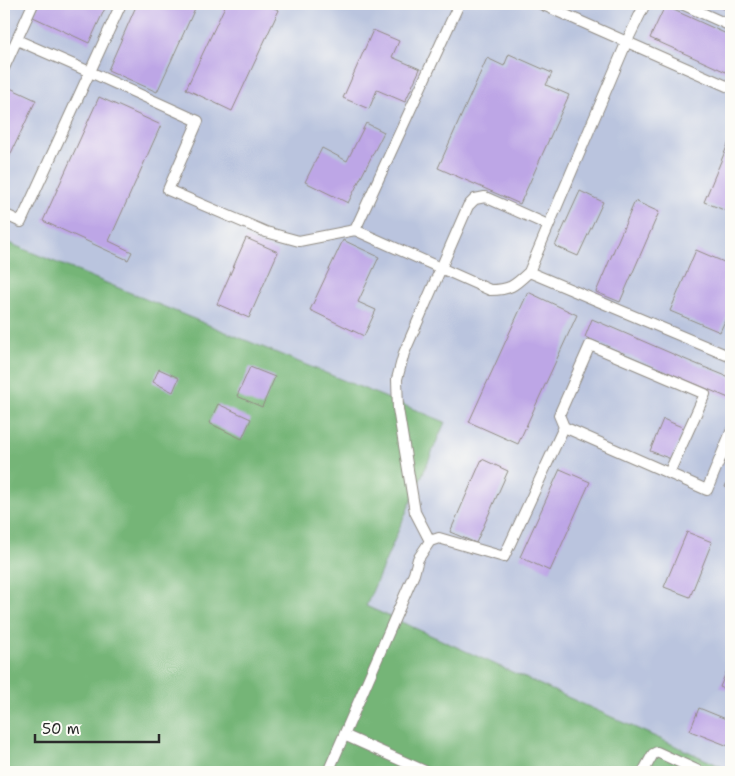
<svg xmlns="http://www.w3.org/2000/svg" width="735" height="776" viewBox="0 0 735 776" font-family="'Shantell Sans',sans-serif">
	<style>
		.industrial { fill: #bac4de }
		.forest { fill: #75b577; stroke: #507051 }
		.building { fill: #bda6e6 }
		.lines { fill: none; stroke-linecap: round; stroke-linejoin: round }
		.lane-casing { stroke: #918c84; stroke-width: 12 }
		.lane { stroke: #fff; stroke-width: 10 }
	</style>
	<rect width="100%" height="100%" fill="#fdfcf7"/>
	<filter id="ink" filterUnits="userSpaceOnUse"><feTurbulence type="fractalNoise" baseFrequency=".02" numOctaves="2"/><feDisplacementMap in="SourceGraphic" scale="10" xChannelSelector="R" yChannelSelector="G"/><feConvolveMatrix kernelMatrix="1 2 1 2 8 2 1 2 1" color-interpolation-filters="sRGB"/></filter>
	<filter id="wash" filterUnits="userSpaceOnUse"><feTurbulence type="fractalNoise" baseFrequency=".0096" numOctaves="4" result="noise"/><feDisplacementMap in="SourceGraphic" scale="20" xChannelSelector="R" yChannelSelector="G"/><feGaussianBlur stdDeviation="1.12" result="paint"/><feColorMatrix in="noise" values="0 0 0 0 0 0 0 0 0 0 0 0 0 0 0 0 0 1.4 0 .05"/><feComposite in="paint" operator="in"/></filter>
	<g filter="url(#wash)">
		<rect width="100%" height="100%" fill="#f7eddc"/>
		<path class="industrial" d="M4 4H731V772H4Z"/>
		<path class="forest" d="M4 241 445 422 366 606 731 771V772H4Z"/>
		<g id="blocks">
			<path class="building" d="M39 4H107L89 43 33 17Z
				M137 4H197L157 92 108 70Z
				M226 4H264L279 10 232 111 186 89Z
				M713 4H726L724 9Z
				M665 6 731 36V60L726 72 650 38Z
				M373 30 399 41 392 57 420 69 405 102 377 90 369 109 343 98Z
				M509 54 552 73 546 85 569 95 520 204 438 168 487 58 504 66Z
				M10 88 36 100 4 168V101Z
				M99 97 161 125 109 241 132 252 128 260 43 221Z
				M366 123 384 132 348 203 305 182 322 148 347 161Z
				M731 137V207L729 212 704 202Z
				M580 191 603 202 578 256 555 246Z
				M635 201 659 212 620 302 596 292Z
				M246 238 278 252 249 318 217 304Z
				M343 240 379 257 358 302 376 310 364 336 310 310Z
				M696 250 731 265V307L720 332 670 311Z
				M528 292 577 315 518 444 469 422Z
				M592 319 689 361 731 378V399L585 337Z
				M250 367 275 377 262 407 237 396Z
				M159 369 179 378 173 392 153 382Z
				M218 404 251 419 242 439 209 423Z
				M663 419 684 428 671 459 650 451Z
				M482 459 508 471 476 543 450 532Z
				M560 469 590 482 550 571 520 557Z
				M731 472V490L725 487Z
				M687 532 712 542 690 597 664 587Z
				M729 665 731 666V692L720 687Z
				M699 708 731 721V747L690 731Z"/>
		</g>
	</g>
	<g filter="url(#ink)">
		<use href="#blocks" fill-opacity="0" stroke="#918c84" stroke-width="1"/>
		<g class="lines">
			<defs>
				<path id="lane" d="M459 4 355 230 490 290C510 290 514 286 529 272L627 41 645 4
					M541 4 731 88
					M682 4 731 26
					M17 40 90 72 198 121 168 190 266 232 299 241 355 230
					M4 68 33 4
					M4 214 21 222 121 4
					M529 272 731 357
					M564 427 559 415 590 345 705 394 669 473
					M430 541 415 512 398 409 397 379 404 353 468 206 475 199 485 197 548 225
					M344 735 427 772
					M328 772 414 574 418 559 430 541 439 538 504 557 564 427 707 490 731 432
					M643 772 653 754 657 752 701 772"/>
			</defs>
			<use href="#lane" class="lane-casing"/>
			<use href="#lane" class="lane"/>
		</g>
	</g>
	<rect width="735" height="776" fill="none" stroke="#fdfcf7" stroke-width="20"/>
	<path d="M35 734v8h124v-8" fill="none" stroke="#2b2b2b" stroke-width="2.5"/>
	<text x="42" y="734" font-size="15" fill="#2b2b2b" stroke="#fdfcf7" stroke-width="4" paint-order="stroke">50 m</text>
</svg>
